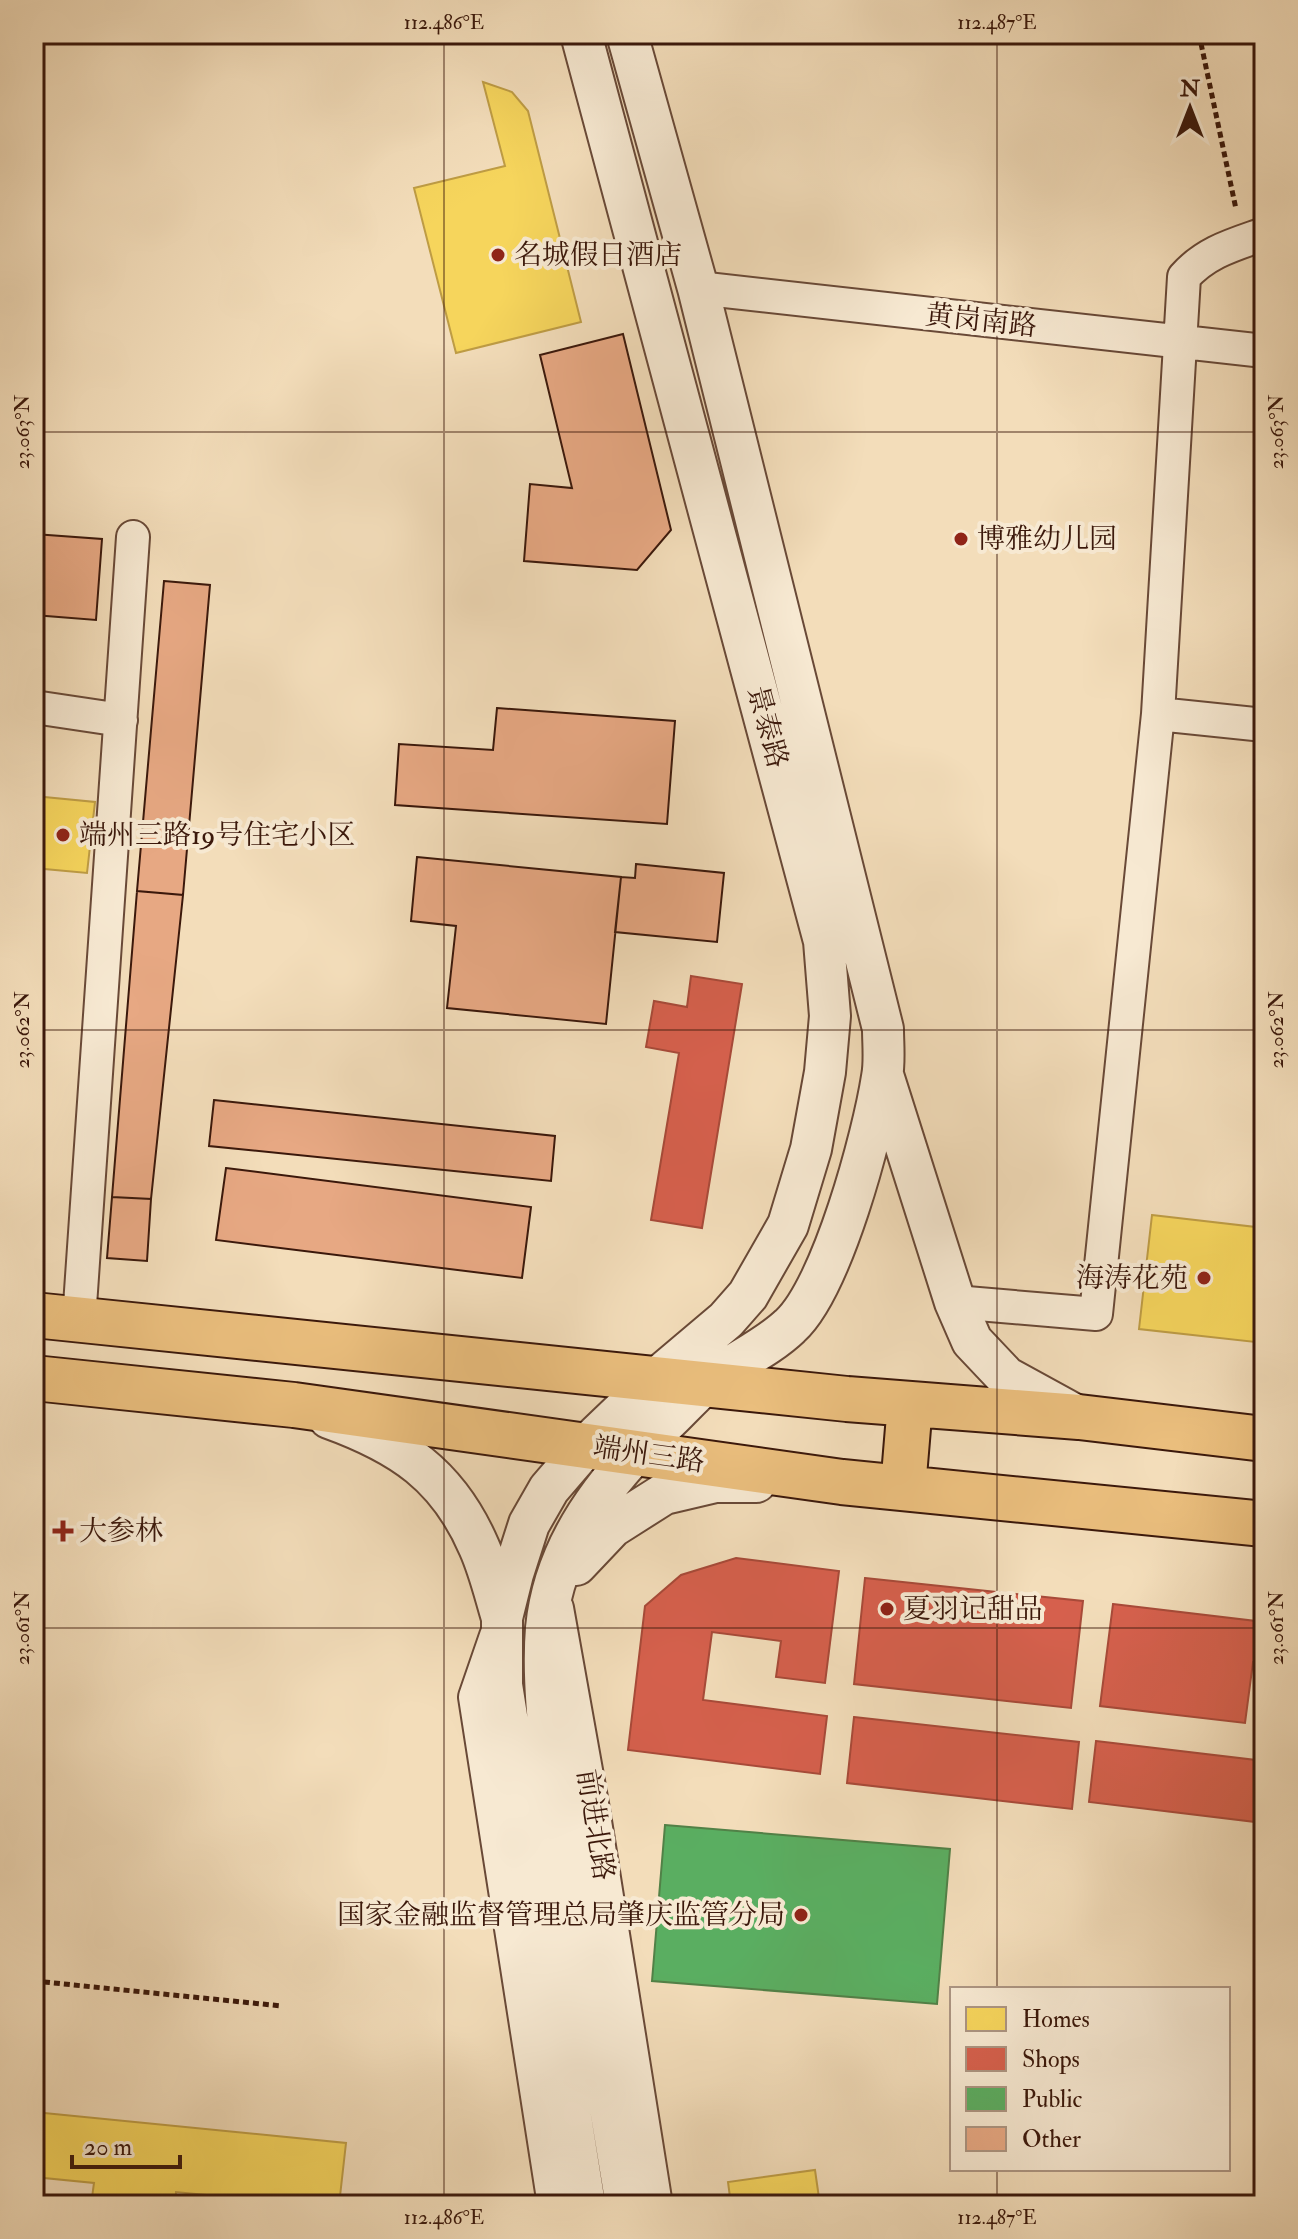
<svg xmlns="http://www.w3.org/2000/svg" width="1298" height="2239" viewBox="0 0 1298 2239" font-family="'IM FELL Double Pica','Noto Serif SC',serif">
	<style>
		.homes { fill: #f6d55c; stroke: #be9c44; stroke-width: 2 }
		.shops { fill: #d6604d; stroke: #a84a39; stroke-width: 2 }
		.public { fill: #5aae61; stroke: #518147; stroke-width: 2 }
		.building { fill: #e7a883; stroke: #3b180b; stroke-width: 2 }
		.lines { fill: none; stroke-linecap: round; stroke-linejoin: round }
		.minor-casing { stroke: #694937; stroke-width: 36 }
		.tertiary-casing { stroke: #694937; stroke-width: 44 }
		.primary-casing { stroke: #3b180b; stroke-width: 48 }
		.path { stroke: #3b180b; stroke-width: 5; stroke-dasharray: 6 4; stroke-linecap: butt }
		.minor { stroke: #f7e9d2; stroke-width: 32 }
		.tertiary { stroke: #f7e9d2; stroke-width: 40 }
		.primary { stroke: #eabe7d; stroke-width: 44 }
		.ticks { fill: none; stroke: #3b180b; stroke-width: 2; stroke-opacity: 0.45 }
		.poi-dot { fill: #8f2418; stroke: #f7e9d2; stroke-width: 3 }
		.labels { text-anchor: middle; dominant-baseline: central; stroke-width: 8; stroke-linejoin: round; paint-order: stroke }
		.poi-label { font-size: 28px; fill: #3b180b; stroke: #f7e9d2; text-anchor: start }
		.street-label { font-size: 28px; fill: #3b180b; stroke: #f7e9d2 }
		.neatline { fill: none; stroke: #3b180b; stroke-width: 3 }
		.ticks-label { font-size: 20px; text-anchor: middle; fill: #3b180b }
	</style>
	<rect width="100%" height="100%" fill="#f3ddba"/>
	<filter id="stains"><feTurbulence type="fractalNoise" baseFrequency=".0025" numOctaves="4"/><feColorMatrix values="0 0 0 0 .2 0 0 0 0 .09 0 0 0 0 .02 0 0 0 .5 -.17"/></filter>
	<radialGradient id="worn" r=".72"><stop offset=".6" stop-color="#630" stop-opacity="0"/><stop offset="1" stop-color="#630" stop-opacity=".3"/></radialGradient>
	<path class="homes" d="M483 82 512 92 528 111 581 322 456 353 414 188 505 166Z
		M34 796 95 802 87 873 34 868Z
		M1152 1215 1264 1228V1343L1139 1329Z
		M34 2112 346 2143 339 2205H225L226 2197 176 2192 175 2205H91L94 2183 34 2177Z
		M815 2170 820 2205H731L728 2182Z"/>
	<path class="shops" d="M691 976 742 984 702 1228 651 1220 679 1053 646 1047 654 1001 687 1007Z
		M736 1558 839 1571 825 1683 776 1677 781 1641 712 1632 703 1700 827 1716 820 1774 628 1750 645 1606 681 1575Z
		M865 1578 1083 1601 1071 1708 854 1684Z
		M1113 1604 1264 1622V1663L1253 1662 1245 1723 1100 1706Z
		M854 1717 1079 1742 1072 1809 847 1783Z
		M1096 1741 1264 1761V1823L1089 1802Z"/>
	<path class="public" d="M665 1825 950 1849 937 2004 652 1981Z"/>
	<path class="building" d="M623 334 671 530 637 570 524 561 530 484 572 488 540 355Z
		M34 534 102 539 96 620 34 615Z
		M164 581 210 585 183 895 137 891Z
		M497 708 675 721 667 824 395 805 399 744 493 750Z
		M417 857 621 877 606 1024 447 1008 456 926 411 921Z
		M636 864 724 873 717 942 615 932 621 877 635 878Z
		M137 891 183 895 151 1199 112 1197Z
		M214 1100 555 1136 551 1181 209 1146Z
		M226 1168 531 1207 522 1278 216 1240Z
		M112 1197 151 1199 147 1261 107 1258Z"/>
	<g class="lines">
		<defs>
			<path id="minor" d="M698 288 1264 351
				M34 707 121 720
				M1158 714 1264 725
				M955 1302 1096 1314 1158 714 1184 277C1206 252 1233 245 1264 234
				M79 1320 133 537
				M557 1608 594 1815 656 2205
				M496 1636 475 1697 554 2205"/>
			<path id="tertiary" d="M581 34 824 941 830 1016 825 1072 811 1149 788 1225 748 1295 726 1320 655 1380 586 1446 549 1489 529 1524 513 1574 502 1618V1685L585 2205
				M883 1075 955 1302 972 1341 1006 1377 1079 1417
				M329 1418C401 1444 448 1475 479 1547 489 1569 495 1595 502 1618
				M576 1565 612 1527 664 1494 715 1482H756
				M626 2205 549 1737C546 1700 543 1664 546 1628 554 1544 607 1478 666 1422 679 1410 691 1396 705 1384 732 1363 766 1349 790 1326 832 1288 873 1135 882 1077 885 1062 883 1044 883 1029L698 288 627 34"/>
			<path id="primary" d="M34 1315 847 1399 1079 1417 1264 1439
				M34 1378 294 1405 842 1482 1264 1524
				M903 1488 910 1404"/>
		</defs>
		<use href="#minor" class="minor-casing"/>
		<use href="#tertiary" class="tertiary-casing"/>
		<use href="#primary" class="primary-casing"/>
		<path class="path" d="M1199 34 1236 209
			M34 1981 282 2006"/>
		<use href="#minor" class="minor"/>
		<use href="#tertiary" class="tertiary"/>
		<use href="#primary" class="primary"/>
	</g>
	<path class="ticks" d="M444 34V2205M997 34V1989M34 432H1264M34 1030H1264M34 1628H1264M997 2169V2205"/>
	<g class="poi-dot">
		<circle cx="498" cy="255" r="8"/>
		<circle cx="961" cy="539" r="8"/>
		<circle cx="63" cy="835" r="8"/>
		<circle cx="1204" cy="1278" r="8"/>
		<path d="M59 1519h8v8h8v8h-8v8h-8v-8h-8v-8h8z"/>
		<circle cx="887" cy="1609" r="8"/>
		<circle cx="801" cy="1915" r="8"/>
	</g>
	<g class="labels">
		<g class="poi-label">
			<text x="514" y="255">名城假日酒店</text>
			<text x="977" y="539">博雅幼儿园</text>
			<text x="79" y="835">端州三路19号住宅小区</text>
			<text x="1188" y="1278" text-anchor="end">海涛花苑</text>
			<text x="79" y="1531">大参林</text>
			<text x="903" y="1609">夏羽记甜品</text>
			<text x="785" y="1915" text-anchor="end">国家金融监督管理总局肇庆监管分局</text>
		</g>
		<g class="street-label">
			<text transform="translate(981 321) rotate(6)">黄岗南路</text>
			<text transform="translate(767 727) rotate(75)">景泰路</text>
			<text transform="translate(649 1455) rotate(8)">端州三路</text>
			<text transform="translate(595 1825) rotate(81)">前进北路</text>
		</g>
	</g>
	<rect width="1298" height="2239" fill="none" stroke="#f3ddba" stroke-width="88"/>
	<rect x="950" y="1987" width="280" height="184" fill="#f7e9d2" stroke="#ac9582" stroke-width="2"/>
	<rect x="966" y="2007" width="40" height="24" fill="#f6d55c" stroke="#ac9582" stroke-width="2"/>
	<text x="1022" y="2027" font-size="24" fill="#3b180b">Homes</text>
	<rect x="966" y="2047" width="40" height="24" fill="#d6604d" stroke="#ac9582" stroke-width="2"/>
	<text x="1022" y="2067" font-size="24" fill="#3b180b">Shops</text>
	<rect x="966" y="2087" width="40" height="24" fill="#5aae61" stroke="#ac9582" stroke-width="2"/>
	<text x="1022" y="2107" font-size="24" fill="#3b180b">Public</text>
	<rect x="966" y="2127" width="40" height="24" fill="#e7a883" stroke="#ac9582" stroke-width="2"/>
	<text x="1022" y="2147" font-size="24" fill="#3b180b">Other</text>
	<g transform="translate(1190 108)" stroke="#f7e9d2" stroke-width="6" paint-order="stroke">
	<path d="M0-6L14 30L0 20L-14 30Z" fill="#3b180b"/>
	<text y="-12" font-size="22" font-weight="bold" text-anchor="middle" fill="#3b180b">N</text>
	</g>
	<path d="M72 2155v12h108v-12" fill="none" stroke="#3b180b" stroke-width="4"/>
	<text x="84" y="2155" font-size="24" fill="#3b180b" stroke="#f7e9d2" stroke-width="6" paint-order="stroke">20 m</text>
	<rect x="44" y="44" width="1210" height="2151" class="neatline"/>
	<g class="ticks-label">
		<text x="444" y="29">112.486°E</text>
		<text x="997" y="29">112.487°E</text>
		<text transform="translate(22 432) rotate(-90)" y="7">23.063°N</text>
		<text transform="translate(1276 432) rotate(-90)" y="7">23.063°N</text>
		<text transform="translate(22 1030) rotate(-90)" y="7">23.062°N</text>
		<text transform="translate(1276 1030) rotate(-90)" y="7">23.062°N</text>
		<text transform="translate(22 1628) rotate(-90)" y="7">23.061°N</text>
		<text transform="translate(1276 1628) rotate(-90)" y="7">23.061°N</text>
		<text x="444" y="2224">112.486°E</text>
		<text x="997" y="2224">112.487°E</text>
	</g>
	<rect width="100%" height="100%" filter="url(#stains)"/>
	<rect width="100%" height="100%" fill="url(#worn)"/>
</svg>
